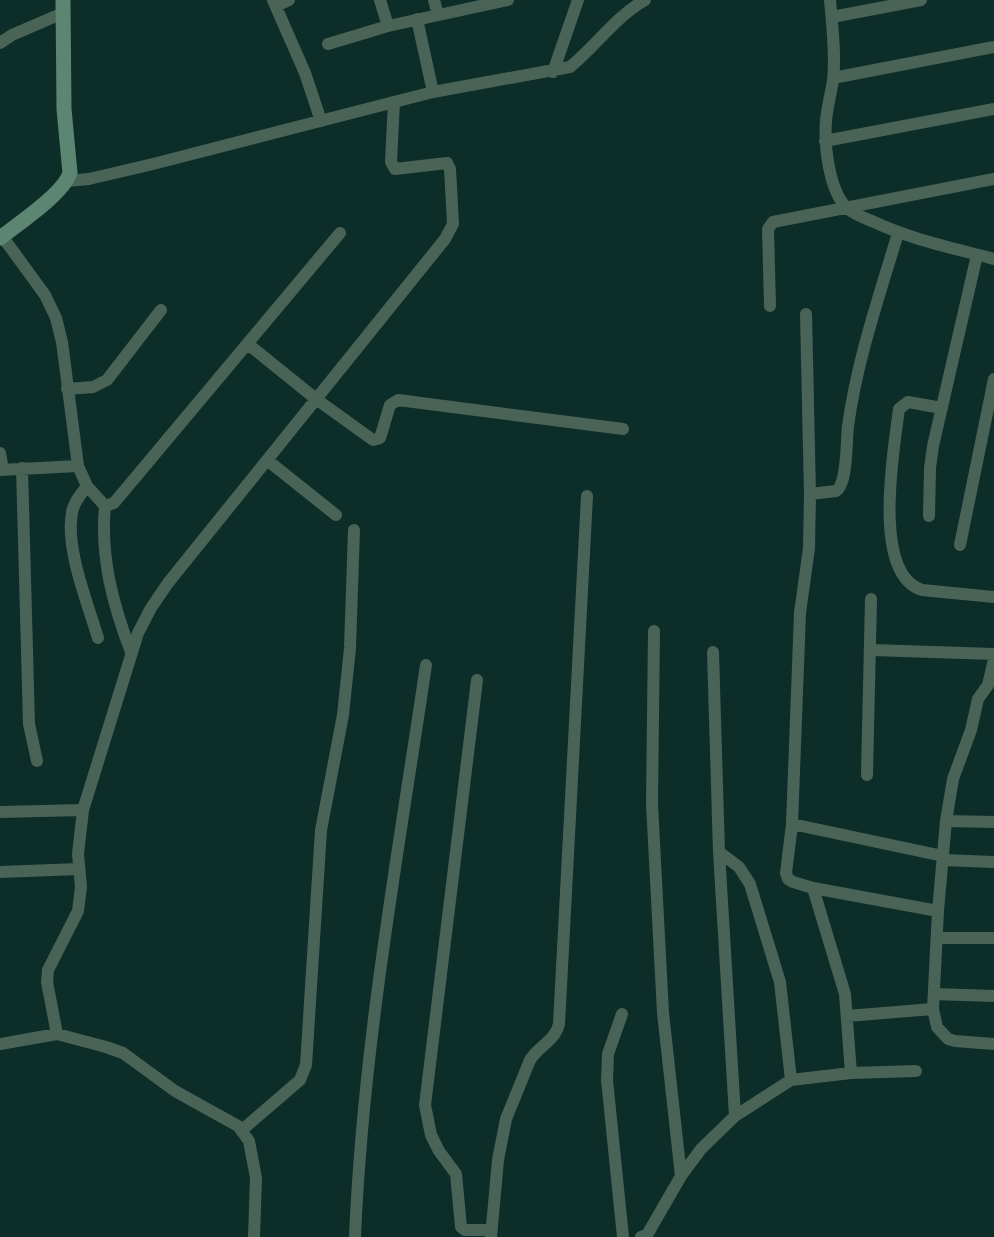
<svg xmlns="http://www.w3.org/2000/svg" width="994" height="1237" viewBox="0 0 994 1237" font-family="'PT Sans',sans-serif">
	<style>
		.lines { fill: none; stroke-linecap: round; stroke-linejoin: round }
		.street { stroke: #4a6357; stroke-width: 12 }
		.secondary { stroke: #5c8572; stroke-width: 15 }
	</style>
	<rect width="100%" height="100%" fill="#0d2d29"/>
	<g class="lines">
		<path class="street" d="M273 0 305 73 321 121
			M380 0 388 26
			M434 0 438 15
			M830 0C832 25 836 55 833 80 831 94 827 107 826 121 824 145 829 191 847 208 855 215 865 218 874 222 913 240 953 248 994 259
			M276 6 289 0
			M832 17 921 0
			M417 19 433 92
			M0 43 12 35 63 13
			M328 44 388 26 508 0
			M553 72 578 0
			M833 78 994 47
			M825 141 994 109
			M67 181 89 179 153 164 433 92 570 67C596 46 615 17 645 0
			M2 236 45 295 56 318 62 342 78 466 87 486 105 506 114 503 340 233
			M770 306 768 229 773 222 994 179
			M806 314 810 494 809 548 800 613 792 824 786 873 788 879 793 882 813 888 938 911
			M249 345 316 399 373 440 380 438 390 405 398 400 623 429
			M67 389 93 387 107 380 161 310
			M942 408 908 402 899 409C894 449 871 574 922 590L994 597
			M0 453 3 470
			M267 460 336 515
			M22 468 29 724 37 761
			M0 470 78 466
			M87 486C81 494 73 503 72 513 65 548 88 604 98 638
			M810 494 836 491C848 483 846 441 848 426 857 360 879 297 898 233
			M105 506C100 557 113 605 131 652
			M929 516 930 468 933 446 977 255
			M960 545 994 379
			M654 631 652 804 663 1013 681 1176
			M872 650 994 654
			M713 652 719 852 735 1116
			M994 659 988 685 978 699 971 730 953 779 946 821 938 911 933 1009 937 1027 948 1039 955 1041 994 1044
			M477 680 425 1105 431 1135 439 1151 456 1174 461 1227 465 1230H491
			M867 775 871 599
			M0 812 83 810
			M946 821 994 822
			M792 824 943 856
			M719 852 739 867 750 884 780 982 791 1080
			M943 860 994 862
			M0 872 79 869
			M813 888 845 994 851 1073
			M937 938H994
			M934 994 994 996
			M622 1014 608 1054 607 1080 623 1237
			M847 1016 933 1009
			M57 1034 47 982 48 970 78 911 81 887 78 854 83 810 138 633 151 608 168 583 445 239 453 224 450 169 447 163 395 169 391 162 394 102
			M0 1044 57 1034 106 1047 123 1053 175 1091 238 1126 249 1141 256 1178 254 1237
			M242 1130 300 1080 306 1065 321 830 343 715 350 648 354 530
			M355 1237C363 1045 398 855 426 665
			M491 1237 498 1160 506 1119 530 1060C539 1046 555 1041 559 1024L587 496
			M641 1237 647 1235 681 1176 701 1149 735 1116 791 1080 851 1073 916 1071"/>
		<path class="secondary" d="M0 238C18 224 63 194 70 173L64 109 63 0"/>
	</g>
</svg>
